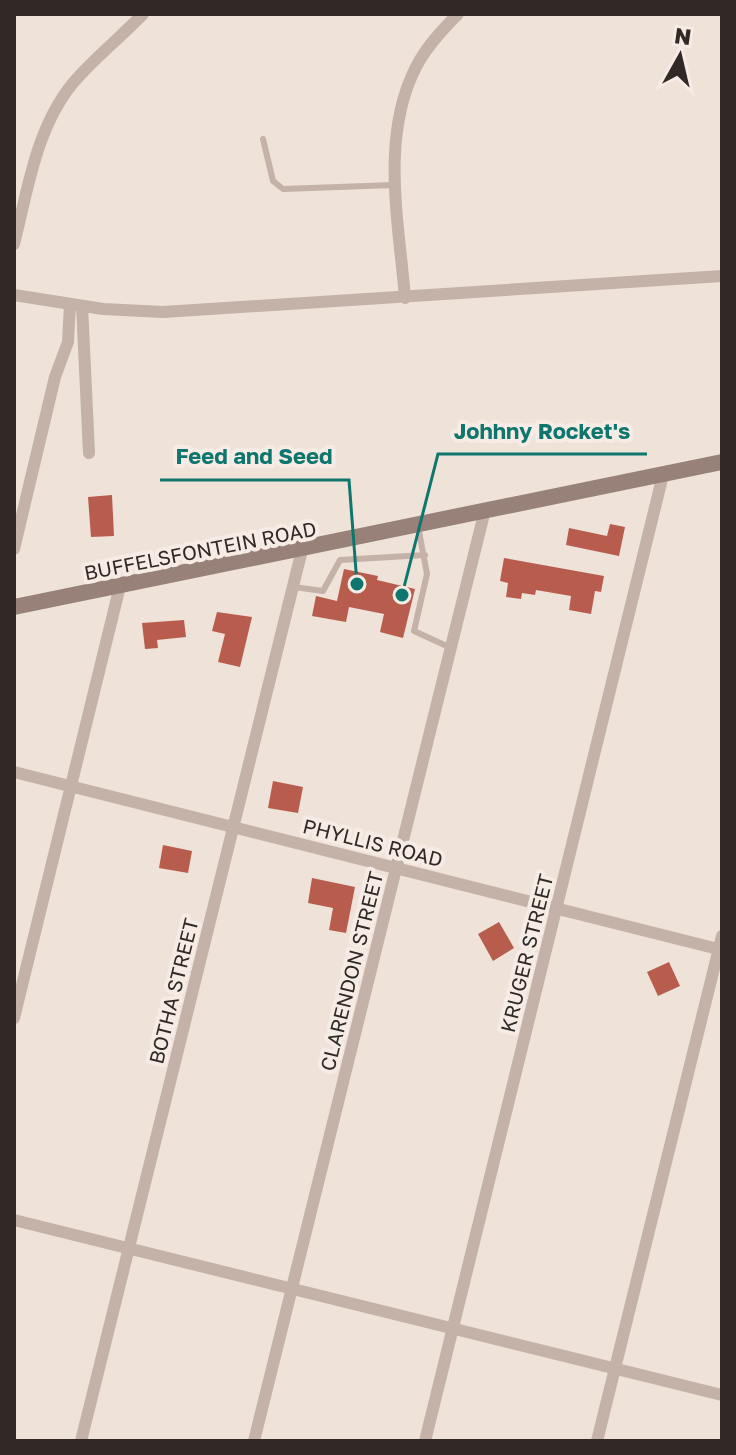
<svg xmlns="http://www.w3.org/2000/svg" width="736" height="1455" viewBox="0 0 736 1455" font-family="'Golos Text',sans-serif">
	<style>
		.building { fill: #b85d4d }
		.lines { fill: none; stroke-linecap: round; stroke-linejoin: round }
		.lane { stroke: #c4b1a7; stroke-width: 6 }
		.street { stroke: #c4b1a7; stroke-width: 12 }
		.secondary { stroke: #978178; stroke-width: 16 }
		.labels { text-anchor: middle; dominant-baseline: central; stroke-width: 8; stroke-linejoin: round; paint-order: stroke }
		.street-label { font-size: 20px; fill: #312926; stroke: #f6ece5 }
		.leader { fill: none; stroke: #0f766e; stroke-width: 3 }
		.callout-dot { fill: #0f766e; stroke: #f6ece5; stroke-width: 3 }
		.callout-label { font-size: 22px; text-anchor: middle; font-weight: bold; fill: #0f766e; stroke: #f6ece5; stroke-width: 8; stroke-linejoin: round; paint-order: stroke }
	</style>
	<rect width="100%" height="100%" fill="#eee2d9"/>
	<path class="building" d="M112 495 114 536 91 537 88 497Z
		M610 524 625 527 619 556 566 545 569 528 607 536Z
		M504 558 604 576 601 592 595 591 591 614 569 610 571 596 536 590 535 595 522 593 521 599 506 597 508 583 500 581Z
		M344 569 378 576 377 580 415 589 403 638 380 632 384 614 349 607 346 622 312 616 316 596 337 601Z
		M217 612 252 617 240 667 218 662 225 634 212 631Z
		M184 620 186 637 157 640 158 648 145 649 142 623Z
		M273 781 303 787 298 813 268 808Z
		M163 845 192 851 188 873 159 868Z
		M312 878 355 887 346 933 329 930 333 908 308 903Z
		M499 922 514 948 493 961 478 934Z
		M669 962 680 986 658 996 647 972Z"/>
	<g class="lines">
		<path class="lane" d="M263 139 273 181 283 189 394 185
			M418 526 427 574 414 631 451 648
			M294 587 323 591 340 560 425 555"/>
		<path class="street" d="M14 244C28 189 36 128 73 83 93 59 121 37 143 14
			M14 295 103 309 163 312 722 276
			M405 298C399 223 380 137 416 67 426 47 442 30 458 14
			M82 306 89 453
			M14 549 55 377 68 342 70 304
			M14 772 722 950
			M14 1018 120 586
			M14 1220 722 1395
			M81 1441 302 550
			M254 1441 485 510
			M425 1441 663 475
			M597 1441 722 936"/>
		<path class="secondary" d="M14 607 722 462"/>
	</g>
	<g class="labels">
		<g class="street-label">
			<text transform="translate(200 550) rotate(-11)">BUFFELSFONTEIN ROAD</text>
			<text transform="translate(373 842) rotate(14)">PHYLLIS ROAD</text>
			<text transform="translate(526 953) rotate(-76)">KRUGER STREET</text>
			<text transform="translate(351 971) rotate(-76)">CLARENDON STREET</text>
			<text transform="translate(173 991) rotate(-76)">BOTHA STREET</text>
		</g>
	</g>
	<path class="leader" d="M402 595L438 454H647M357 584L349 480H160"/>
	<g class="callout-dot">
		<circle cx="402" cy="595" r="8"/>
		<circle cx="357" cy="584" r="8"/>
	</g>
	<g class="callout-label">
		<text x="542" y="439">Johhny Rocket's</text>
		<text x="254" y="464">Feed and Seed</text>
	</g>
	<rect width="736" height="1455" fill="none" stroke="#312926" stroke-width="32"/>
	<g transform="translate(680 56) rotate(8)" stroke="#f6ece5" stroke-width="6" paint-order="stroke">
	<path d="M0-6L14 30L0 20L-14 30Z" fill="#312926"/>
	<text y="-12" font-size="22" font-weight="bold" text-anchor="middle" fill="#312926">N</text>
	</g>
</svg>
